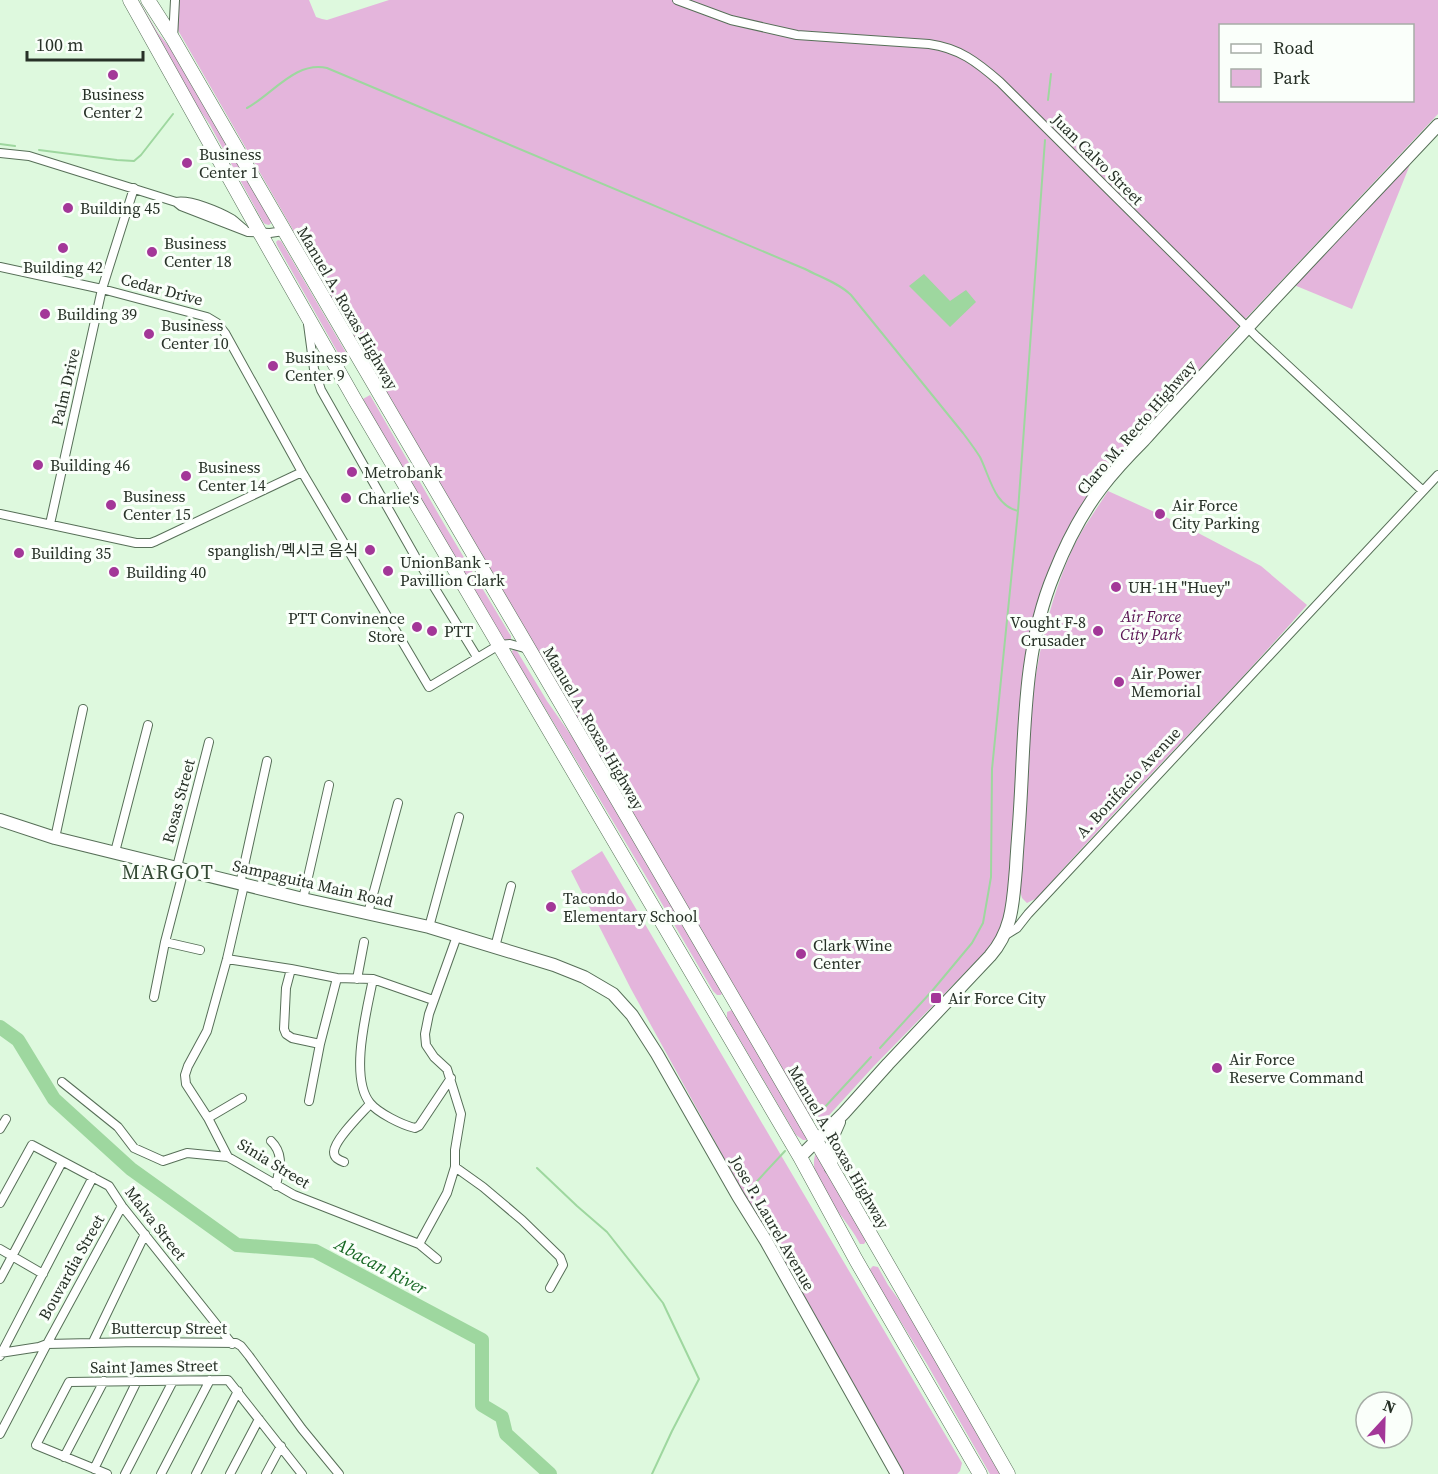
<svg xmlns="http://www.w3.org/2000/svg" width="1438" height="1474" viewBox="0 0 1438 1474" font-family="'Source Serif 4','Noto Sans KR',serif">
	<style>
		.green { fill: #e4b5dc; fill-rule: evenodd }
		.water { fill: #9ed79f }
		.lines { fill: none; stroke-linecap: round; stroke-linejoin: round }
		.stream { stroke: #9ed79f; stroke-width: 2 }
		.river { stroke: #9ed79f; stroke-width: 14 }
		.street-casing { stroke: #576f58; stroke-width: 10 }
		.secondary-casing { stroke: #576f58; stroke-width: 14 }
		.primary-casing { stroke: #576f58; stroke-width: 15 }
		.street { stroke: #fff; stroke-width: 8 }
		.secondary { stroke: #fff; stroke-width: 12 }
		.primary { stroke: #fff; stroke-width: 14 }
		.poi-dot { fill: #a33798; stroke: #fafffa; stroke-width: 2 }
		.labels { text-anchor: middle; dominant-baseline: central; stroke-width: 6; stroke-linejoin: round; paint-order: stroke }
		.poi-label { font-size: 16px; fill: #273127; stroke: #fafffa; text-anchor: start }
		.street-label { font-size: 16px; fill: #273127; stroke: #fafffa }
		.park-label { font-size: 16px; font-style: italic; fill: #581252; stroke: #fafffa }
		.water-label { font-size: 18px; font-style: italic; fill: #176824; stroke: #fafffa }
		.quarter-label { font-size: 20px; letter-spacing: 1.5px; fill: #344a35; stroke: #fafffa }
	</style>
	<rect width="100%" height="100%" fill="#def9de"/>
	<path class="green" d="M178 0H309L316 17 322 19 327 20 389 0H1438V114L1234 331 1120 457 1044 590 1007 903 999 933 986 951 873 1067 822 1123H818L812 1119 361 348 179 32 177 28ZM1220 26H1412V100H1220Z
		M139 1 158 33 172 50 272 222 269 225 265 224 263 222 210 125 191 97 137 2Z
		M1411 162 1352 309 1294 285Z
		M278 240 281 241 348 356 342 360 277 245 276 242Z
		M370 395 447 529 509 633 511 636V641H504L420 501 363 399Z
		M1108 491 1181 524 1261 566 1307 605C1220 705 1125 798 1037 898L1027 903 1022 898 1020 891C1026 776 1024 657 1072 550 1081 530 1096 510 1108 491Z
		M514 649 517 651 547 701 575 741 633 838 723 991 721 995H717L713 991 644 873 513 655 512 651Z
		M602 851 962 1463 960 1471 957 1474H903L745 1196 631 989 571 871Z
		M732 1010 734 1011 806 1136V1140H803L796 1135 727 1018V1012Z
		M816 1154 865 1238 866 1241 864 1244H860C857 1239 854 1233 850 1228 837 1208 808 1180 815 1155Z
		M873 1266 878 1267 888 1285 907 1311 1000 1474H990L927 1364 873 1277 870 1269Z"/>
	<path class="water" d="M924 274 950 301 966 290 976 302 950 327 909 286Z"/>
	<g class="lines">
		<path class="stream" d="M1048 100 1051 74
			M247 108C273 94 295 61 327 68L805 269C820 277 839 283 851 295L963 433C969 441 975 449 980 457 990 477 994 505 1018 511L992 769 991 877 983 923 972 943 932 991 880 1048
			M0 144 15 146
			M39 150 117 160 134 161 141 155 173 114
			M1018 511 1045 140
			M812 1121 871 1057
			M537 1168 577 1206 607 1232 663 1303 699 1379 672 1431 652 1474
			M747 1192 785 1151"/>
		<path class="river" d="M0 1027 18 1040 54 1099 131 1169 237 1245 315 1251 482 1340V1405L502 1417 506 1434 550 1474"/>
		<defs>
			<path id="street" d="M677 0 731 20 797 35 929 44C959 48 977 62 1000 82L1257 337 1423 491
				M173 39 175 0
				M0 153 29 156 176 202 181 206 248 232 270 233 284 231
				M176 202C190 199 220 212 232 219 236 222 240 226 244 229
				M0 267 102 289 207 317 217 323 225 333 302 472 429 687 499 645 510 644 528 649
				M308 324 314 369 321 390 415 556 477 657
				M0 514 136 543H151L156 541 302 472
				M50 524 102 289 134 188
				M55 838 83 709
				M115 852 148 725
				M177 867 209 742
				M240 884 267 761
				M244 885 227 959 207 1031 188 1066 185 1075 186 1084 208 1118 228 1157 294 1195 419 1244 437 1259
				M303 899 329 785
				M368 913 398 803
				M429 927 459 817
				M1004 936 1017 928 1028 914 1438 475
				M165 942 200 950
				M495 947 511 886
				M227 959 291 969 337 978 373 979 433 1000
				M291 969 286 988 284 1029 286 1034 292 1038 320 1044
				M357 979 364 942
				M373 979C367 1010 349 1077 370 1103 378 1113 402 1125 415 1128L419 1126 451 1078
				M154 997 165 942 184 869
				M62 1082 118 1127 134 1148 163 1161 187 1153 228 1157
				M309 1101 320 1044 337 978
				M208 1118 242 1098
				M0 1129 6 1119
				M271 1141C285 1155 279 1169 276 1186
				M344 1162C339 1160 334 1158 334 1152 334 1140 362 1113 370 1104
				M455 1167 483 1187 522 1220 560 1257 563 1265 550 1288
				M0 1203 32 1145 109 1186 122 1206 232 1344
				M419 1244 447 1193 455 1167V1150L461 1114 447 1069 434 1057 426 1045 425 1034 429 1014 457 936
				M0 1249 43 1274
				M0 1279 62 1162
				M93 1342 145 1234
				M0 1353 39 1347 47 1344 137 1342 236 1343 241 1346 249 1356 302 1429 339 1474
				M0 1356 93 1177
				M0 1434 47 1344 122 1206
				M64 1457 104 1381
				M94 1469 137 1381
				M107 1474 36 1445 69 1382 228 1380 302 1474
				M125 1474 173 1381
				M161 1474 210 1380
				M196 1474 238 1391
				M230 1474 259 1419
				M266 1474 281 1446"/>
			<path id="secondary" d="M0 820 55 838 303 899 429 927 554 965 584 977 613 994 632 1015 657 1054 738 1196 766 1241 897 1474
				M800 1157 844 1113 888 1064 990 956C1013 930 1013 901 1016 868 1017 848 1019 828 1020 809 1025 731 1023 648 1054 574 1066 544 1081 514 1101 488 1114 471 1129 455 1144 440 1166 415 1189 391 1211 367 1286 285 1363 205 1438 125
				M831 1168 832 1138 839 1122"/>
			<path id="primary" d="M130 0 260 233 355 400 800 1157 856 1260 980 1474
				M148 0 173 39C450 518 734 993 1008 1474"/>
		</defs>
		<use href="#street" class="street-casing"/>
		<use href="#secondary" class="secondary-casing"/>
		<use href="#primary" class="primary-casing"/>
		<use href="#street" class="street"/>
		<use href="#secondary" class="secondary"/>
		<use href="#primary" class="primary"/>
	</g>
	<g class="poi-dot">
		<circle cx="113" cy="75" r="6"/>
		<circle cx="187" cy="163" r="6"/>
		<circle cx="68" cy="208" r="6"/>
		<circle cx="63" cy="248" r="6"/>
		<circle cx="152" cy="252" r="6"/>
		<circle cx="45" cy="314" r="6"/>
		<circle cx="149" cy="334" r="6"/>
		<circle cx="273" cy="366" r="6"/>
		<circle cx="38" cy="465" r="6"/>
		<circle cx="352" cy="472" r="6"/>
		<circle cx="186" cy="476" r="6"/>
		<circle cx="346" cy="498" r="6"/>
		<circle cx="111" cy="505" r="6"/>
		<circle cx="1160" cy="514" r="6"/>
		<circle cx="370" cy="550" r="6"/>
		<circle cx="19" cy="553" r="6"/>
		<circle cx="388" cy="571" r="6"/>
		<circle cx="114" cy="572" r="6"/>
		<circle cx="1116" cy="587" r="6"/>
		<circle cx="417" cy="627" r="6"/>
		<circle cx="432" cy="631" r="6"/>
		<circle cx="1098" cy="631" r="6"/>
		<circle cx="1119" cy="682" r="6"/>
		<circle cx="551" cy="907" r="6"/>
		<circle cx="801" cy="954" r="6"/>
		<rect x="930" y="992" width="12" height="12" rx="3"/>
		<circle cx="1217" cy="1068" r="6"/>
	</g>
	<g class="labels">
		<g class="poi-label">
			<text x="113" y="94" text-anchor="middle">Business<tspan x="113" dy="18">Center 2</tspan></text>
			<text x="199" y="154">Business<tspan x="199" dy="18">Center 1</tspan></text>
			<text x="80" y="208">Building 45</text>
			<text x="164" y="243">Business<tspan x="164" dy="18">Center 18</tspan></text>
			<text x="63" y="267" text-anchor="middle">Building 42</text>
			<text x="57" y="314">Building 39</text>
			<text x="161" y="325">Business<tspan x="161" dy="18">Center 10</tspan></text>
			<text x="285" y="357">Business<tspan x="285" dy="18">Center 9</tspan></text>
			<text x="50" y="465">Building 46</text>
			<text x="198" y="467">Business<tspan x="198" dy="18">Center 14</tspan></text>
			<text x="364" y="472">Metrobank</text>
			<text x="123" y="496">Business<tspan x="123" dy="18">Center 15</tspan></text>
			<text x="358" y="498">Charlie's</text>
			<text x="1172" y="505">Air Force<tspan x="1172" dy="18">City Parking</tspan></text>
			<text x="358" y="550" text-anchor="end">spanglish/멕시코 음식</text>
			<text x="31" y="553">Building 35</text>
			<text x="400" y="562">UnionBank -<tspan x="400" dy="18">Pavillion Clark</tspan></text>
			<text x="126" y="572">Building 40</text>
			<text x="1128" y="587">UH-1H "Huey"</text>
			<text x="405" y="618" text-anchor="end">PTT Convinence<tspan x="405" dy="18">Store</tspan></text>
			<text x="1086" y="622" text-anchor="end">Vought F-8<tspan x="1086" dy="18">Crusader</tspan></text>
			<text x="444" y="631">PTT</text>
			<text x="1131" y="673">Air Power<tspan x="1131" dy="18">Memorial</tspan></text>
			<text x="563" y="898">Tacondo<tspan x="563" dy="18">Elementary School</tspan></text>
			<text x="813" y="945">Clark Wine<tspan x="813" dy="18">Center</tspan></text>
			<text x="948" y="998">Air Force City</text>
			<text x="1229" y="1059">Air Force<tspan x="1229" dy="18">Reserve Command</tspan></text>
		</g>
		<g class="street-label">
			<text transform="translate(1098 159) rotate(45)">Juan Calvo Street</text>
			<text transform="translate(162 289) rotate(15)">Cedar Drive</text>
			<text transform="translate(348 308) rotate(60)">Manuel A. Roxas Highway</text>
			<text transform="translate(65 387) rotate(-77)">Palm Drive</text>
			<text transform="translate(1136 427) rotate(-49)">Claro M. Recto Highway</text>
			<text transform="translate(594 728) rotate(60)">Manuel A. Roxas Highway</text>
			<text transform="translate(1128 782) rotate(-47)">A. Bonifacio Avenue</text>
			<text transform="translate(178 801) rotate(-75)">Rosas Street</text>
			<text transform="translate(313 883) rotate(13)">Sampaguita Main Road</text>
			<text transform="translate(839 1147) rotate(60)">Manuel A. Roxas Highway</text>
			<text transform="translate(274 1163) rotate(31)">Sinia Street</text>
			<text transform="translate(156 1223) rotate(52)">Malva Street</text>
			<text transform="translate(773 1223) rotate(60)">Jose P. Laurel Avenue</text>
			<text transform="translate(71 1267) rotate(-61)">Bouvardia Street</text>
			<text x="169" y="1328">Buttercup Street</text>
			<text transform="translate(154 1366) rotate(-1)">Saint James Street</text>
		</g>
		<g class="park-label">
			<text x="1151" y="616">Air Force<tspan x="1151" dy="18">City Park</tspan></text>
		</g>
		<g class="water-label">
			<text transform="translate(381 1266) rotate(28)">Abacan River</text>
		</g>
		<g class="quarter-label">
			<text x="168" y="872">MARGOT</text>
		</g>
	</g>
	<rect x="1219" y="24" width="195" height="78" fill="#fafffa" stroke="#a6ada6" stroke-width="1.5"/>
	<rect x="1231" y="44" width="30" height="9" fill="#ffffff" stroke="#a6ada6" stroke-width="1.5"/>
	<text x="1273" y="54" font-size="18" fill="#273127">Road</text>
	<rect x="1231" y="69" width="30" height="18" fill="#e4b5dc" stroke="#a6ada6" stroke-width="1.5"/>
	<text x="1273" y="84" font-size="18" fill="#273127">Park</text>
	<g transform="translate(1384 1420) rotate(22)"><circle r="28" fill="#fafffa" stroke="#a6ada6" stroke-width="1.5"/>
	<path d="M0-4.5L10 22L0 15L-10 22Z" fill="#a33798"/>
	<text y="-9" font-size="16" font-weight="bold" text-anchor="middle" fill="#273127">N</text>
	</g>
	<path d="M27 51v9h116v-9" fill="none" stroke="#273127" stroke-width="3"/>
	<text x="36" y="51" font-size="18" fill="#273127" stroke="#fafffa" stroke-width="4.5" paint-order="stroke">100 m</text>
</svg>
